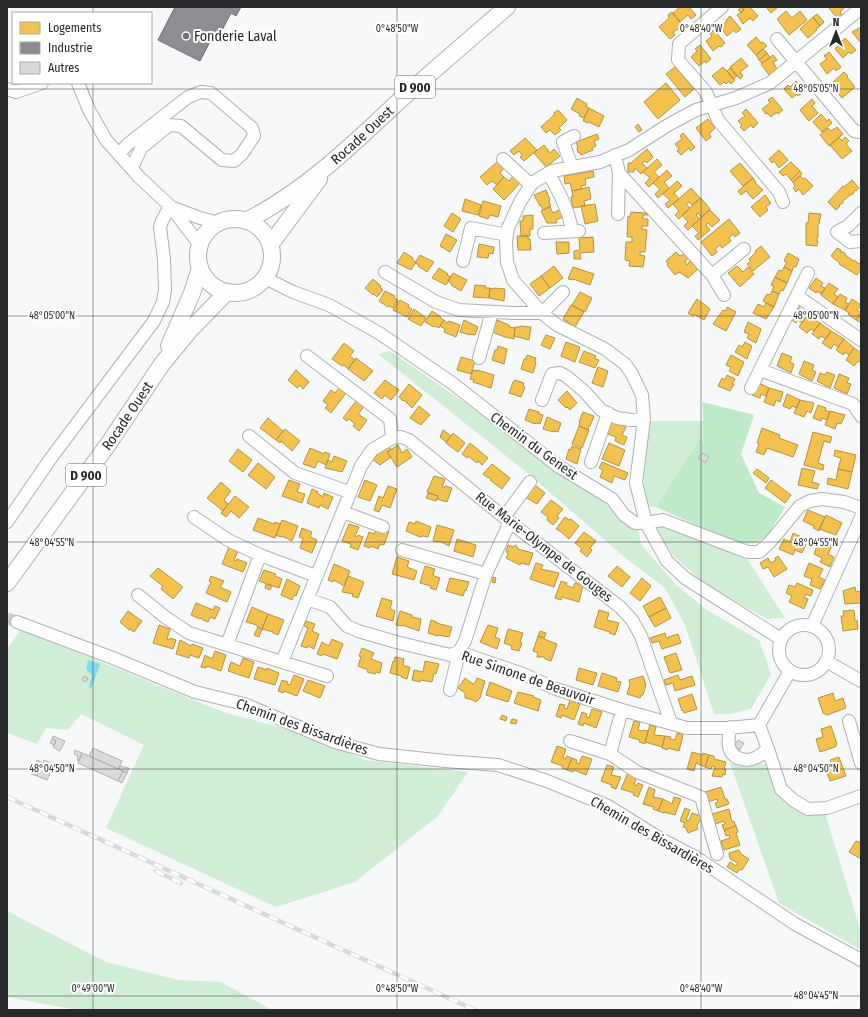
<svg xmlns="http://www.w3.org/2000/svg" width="868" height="1017" viewBox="0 0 868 1017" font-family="'Fira Sans Condensed',sans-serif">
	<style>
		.green { fill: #d0edd5 }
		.forest { fill: #beeac7 }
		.water { fill: #80dbf0 }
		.homes { fill: #f2c14e; stroke: #b59343 }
		.industry { fill: #8d8d92; stroke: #6e6f73 }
		.building { fill: #dadadc; stroke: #b1b0b2 }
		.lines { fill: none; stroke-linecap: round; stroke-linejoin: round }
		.minor-tunnel { stroke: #cdced0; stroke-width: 12; stroke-dasharray: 12 6; stroke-linecap: butt }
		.minor-casing { stroke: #afb0b2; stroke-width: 14 }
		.major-casing { stroke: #afb0b2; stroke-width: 18 }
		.minor { stroke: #fefefe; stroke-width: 12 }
		.major { stroke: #fefefe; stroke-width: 16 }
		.rail-casing { stroke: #d9d9da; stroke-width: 4.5 }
		.rail { stroke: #fff; stroke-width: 3; stroke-dasharray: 9; stroke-linecap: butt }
		.ticks { fill: none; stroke: #27282a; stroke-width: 1; stroke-opacity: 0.45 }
		.poi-dot { fill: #6f7173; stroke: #fff; stroke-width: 1.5 }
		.labels { text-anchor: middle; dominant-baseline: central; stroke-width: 4; stroke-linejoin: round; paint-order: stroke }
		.shield { fill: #fff; stroke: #68686a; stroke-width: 1 }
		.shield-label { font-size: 13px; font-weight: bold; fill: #27282a }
		.poi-label { font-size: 14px; fill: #27282a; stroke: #fff; text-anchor: start }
		.street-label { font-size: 14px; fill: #27282a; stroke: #fff }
		.ticks-label { font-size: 10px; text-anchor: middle; fill: #27282a; stroke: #fff; stroke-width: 4; stroke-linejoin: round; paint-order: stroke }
	</style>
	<rect width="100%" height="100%" fill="#f6f8fa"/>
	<path class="green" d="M390 351 606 501 638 528 641 544 676 585 707 610 759 640 771 674 751 709 730 714H714L685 625 665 588 628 560 525 471 378 354Z
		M652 421H704L706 444 699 439 656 507 647 506 643 469 647 425Z
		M661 523 746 557 785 618 767 619 705 585 672 554 654 525Z
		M21 629 223 712 302 733 365 760 468 772 438 816 355 882 276 907 106 828 144 745 81 714 68 730 46 728 37 744 7 733V649Z
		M730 763 766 764 778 793 825 813 861 932V950L779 903Z
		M7 911 106 962 179 980 221 982 272 1010H77L7 997Z"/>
	<path class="forest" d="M702 402 754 415 741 454 759 493 785 507 768 535 756 543 739 544 656 507 699 439 705 443Z"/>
	<path class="water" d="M88 660 100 664 92 687 89 688 90 681 92 676 86 669Z"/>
	<path class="homes" d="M680 7H689L696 15 691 19 688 15 680 22 673 13Z
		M742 7 744 10 741 12 738 10Z
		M742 7H750L758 16 753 21 750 18 743 24 737 15 744 10Z
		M766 7H778L771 13Z
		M826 7H843L844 8 840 12 842 15 838 19 828 7 827 8Z
		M786 11 792 18 800 11 807 20 789 35 777 19Z
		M672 12 683 26 673 32 675 35 670 39 659 27 669 18 668 15Z
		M817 14 824 22 820 26 813 17Z
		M730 16 741 29 736 33 734 30 727 36 720 27 727 21 726 20Z
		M813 17 820 26 816 29 817 30 808 38 800 29Z
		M861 27V43L852 32Z
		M714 30 725 43 721 47 719 46 713 51 706 41 712 36 710 34Z
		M756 37 761 43 763 42 767 46 756 55 747 45Z
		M845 38 856 50 851 54 849 52 843 58 835 49Z
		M700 45 711 59 706 63 705 61 699 66 691 57 697 51 695 49Z
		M763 49 767 53 759 60 756 55Z
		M829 52 841 67 836 71 834 68 827 74 820 64 827 59 824 56Z
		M767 53 770 58 762 63 759 60Z
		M773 55 777 60 773 62 777 69 769 75 761 64Z
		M741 58 748 66 740 72 743 76 740 79 730 67Z
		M675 67 694 89 685 97 666 74Z
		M723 67 735 80 731 84 729 81 726 84 724 82 720 85 712 76Z
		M730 68 737 76 733 79 727 71Z
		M844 72 848 76 847 77 855 87 842 98 838 93 840 91 836 86 834 87 831 84Z
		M796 81 805 91 798 96 797 94 792 98 784 89 788 85 790 87Z
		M666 83 680 100 658 119 644 102Z
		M772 97 783 110 778 114 777 112 771 117 767 113 766 114 762 109 770 103 768 100Z
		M577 98 587 104 586 106 589 108 584 118 579 116 580 114 571 109Z
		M812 99 815 103 812 106 818 113 809 121 800 110Z
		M589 108 604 116 599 127 589 122 588 123 583 121Z
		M746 109 758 123 753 128 751 125 744 131 740 127 742 125 738 121 745 116 742 113Z
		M558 110 567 120 559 128 561 130 555 135 550 130 546 133 541 127 555 114 554 113Z
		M821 114 827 121 829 119 832 123 822 132 813 122Z
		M708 119 715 128 709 134 711 137 706 141 696 128Z
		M638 124 642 130 639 132 635 127Z
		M837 127 843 134 829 146 820 135 828 128 831 131Z
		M683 133 695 147 691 151 689 148 681 155 677 151 679 149 675 144 682 139 680 136Z
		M597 134 599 139 594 141 596 146 592 148 593 150 581 155 580 152 578 153 577 148H578L576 142Z
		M839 137 842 141 845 137 849 141 846 144 852 151 842 159 830 145Z
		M525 138 537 150 524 161 520 157 522 155 519 151 514 155 510 151Z
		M544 145 550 153 554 149 560 156 546 167 534 153Z
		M647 149 653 157 647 163 645 161 642 163 647 168 641 174 636 169H634V172H628V163H631Z
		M779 150 788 160 779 168 774 161 772 163 769 159Z
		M657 159 662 165 654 172 659 177 649 187 645 183 650 178 643 172Z
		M498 161 505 167 500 173 504 177 497 185 492 181 487 185 480 177Z
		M791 162 800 171 791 180 786 174 783 176 779 172Z
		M740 163 753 178 743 186 730 171Z
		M667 170 672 176 664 182 669 188 658 198 655 194 660 189 653 183Z
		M593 171 594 177 585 179 586 185 581 186 582 189 572 191 570 183 565 184 564 176Z
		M800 171 802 174 793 182 791 180Z
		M514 175 521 182 504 200 493 189 504 177 509 181Z
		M800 176 803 179 805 178 813 186 803 195 799 189 796 192 793 188 795 186 793 182Z
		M753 178 756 183H755L763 190 753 199 746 191 741 195 738 191Z
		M852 180 859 188 856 191 855 190 853 194 850 195 843 201V203L839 205 840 206 836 210 828 202 843 186 844 187Z
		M677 181 682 186 674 193 679 199 668 208 665 204 670 200 663 194Z
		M589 187 591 199 584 201 585 206 573 208 571 197H573L572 191Z
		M691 188 700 198 692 205 689 202 686 204 690 208 679 219 675 215 679 211 673 204Z
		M546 190 550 200 549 202 551 206 543 210 541 205 540 206 534 195Z
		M765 195 771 203 766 207 768 210 760 217 751 207Z
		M701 198 710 209 701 217 698 213 696 215 700 219 688 230 684 226 688 222 682 215Z
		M465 199 481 205 478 215 462 211Z
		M483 201 501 206 498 217 490 215 488 219 479 216Z
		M595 204 598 221 585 224 581 206Z
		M550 207 553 213 561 209 565 216 556 220 557 223H547L541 211Z
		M710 210 720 220 712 227 708 223 706 225 710 230 698 240 695 236 699 233 692 226Z
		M631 212 646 213 648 215H643V219H648V226H642V229L647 230 645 252H640V255L645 256 643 267 629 266 630 261 625 260 626 242H632V237H627L628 216 630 217Z
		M452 213 461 219 453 232 444 226Z
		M809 213 821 214 820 219H819L820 222 818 225V237L816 241H818L817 246 806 245V223H808Z
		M533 215V229H530V236H521L520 221H523V216Z
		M729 219 740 233 735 237 733 234 729 238 731 241 722 248 720 245 715 249 717 252 712 256 701 242Z
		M446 234 457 240 450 252 440 246Z
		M517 236H528V239H530L531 250H518Z
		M593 237 594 252 580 253 581 259H574V251L580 250 579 238Z
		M556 242H569V253L557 254Z
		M479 244 494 247 493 254 489 253 488 258 477 257Z
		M761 246 770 257 753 271 747 264 751 261 749 259 756 252 755 251Z
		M837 248 841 250 840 251 845 253V255L854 261H856L857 263 861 264V270L857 275 839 264 840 263 831 256Z
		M404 252 413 258 412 259 416 262 411 270 397 263Z
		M676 252 680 256 684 254 688 258 685 262 687 265 690 261 698 269 688 278 679 272 675 275 667 265 668 264 666 261Z
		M788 253 799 259 796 267 794 266 792 271 784 267 787 262 784 261Z
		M420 255 434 262 427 272 418 266 419 265 415 263Z
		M554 266 563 278 550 288 541 276Z
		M737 266 743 272 748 267 754 274 740 287 728 273Z
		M573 267 594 274 590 285 573 279V280L568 279Z
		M784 267 792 271 787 283 775 277 779 270 782 271Z
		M439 268 448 274 447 275 451 277 446 285 432 278Z
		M453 273 467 280 461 291 451 285 452 284 448 281Z
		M541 276 550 288 539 296 530 284Z
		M775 277 787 283 783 291 781 290 779 294 772 291 774 286 771 285Z
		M816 278 823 283 821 286 825 288 821 294 817 291 816 293 809 288Z
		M373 279 381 286 380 287 383 290 377 297 374 294 373 295 365 288Z
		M829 283 838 289 834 294 838 297 833 304 821 295Z
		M475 285 486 286 485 288H490L489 298 473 297Z
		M490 288 494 289V288L505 289 504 301 489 298Z
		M385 291 395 296 394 298 398 300 393 308 389 306 388 307 379 301Z
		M772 291 779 294 774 307 763 301 767 294 770 295Z
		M580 292 592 298 585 312 572 305Z
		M840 294 847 298 845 302 849 304 845 310 833 304Z
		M697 299 710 309 704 320 694 314 693 316 688 313Z
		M852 299 861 305 857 310 861 313 856 320 848 314 849 313 845 310Z
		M400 300 409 305 408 307 412 309 407 317 393 310Z
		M766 303 774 307 766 319 753 313 758 304 764 307Z
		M571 305 584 312 575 327 563 319Z
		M797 306 807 315 802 323 798 320 796 323 789 318Z
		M727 307 736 312 726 331 713 324 723 310 726 311Z
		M414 309 426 318 421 326 408 319Z
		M432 311 441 317 440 318 444 320 439 328 435 326 434 327 425 322Z
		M861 313V323L856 320Z
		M807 315 820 323 814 331 811 329 807 333 799 327Z
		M444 320 447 323 449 321 460 325 456 337 444 332 445 329 440 326Z
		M464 320 478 327 475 335 470 334V335L460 332Z
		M497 320 509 325V327L515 328 514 339 505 337 492 332Z
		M748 322 761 329 756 343 747 338 749 334 744 332Z
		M820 323 831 331 826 339 821 336 819 339 812 334Z
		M520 326 531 327 529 340 514 336 515 327H520Z
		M831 331 844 339 838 347 834 344 831 349 822 343Z
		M546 335 555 338 550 349 541 345Z
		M844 339 854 348 849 355 845 352 843 355 836 350Z
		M566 342 580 347 575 362 561 356Z
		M745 342 752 346 747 359 735 352 739 345 742 347Z
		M344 343 354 351 350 356 355 360 348 369 344 365 342 366 332 359Z
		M498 346 507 349 504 364 492 360 495 350H497Z
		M854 348 861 353V363L858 361 854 366 846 360Z
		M584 351 596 356 595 359 599 360 595 368 579 362Z
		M782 353 792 357 790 362 794 364 791 373 777 366Z
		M527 355 536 358 535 362 536 363 533 373 521 369 524 359H526Z
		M731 355 744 362 738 376 729 371 731 367 726 365Z
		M461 357 475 361 471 374 457 370Z
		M356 358 373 371 364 381 348 369Z
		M804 361 814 365 812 370 816 372 812 381 799 374Z
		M598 367 608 371 603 387 592 383Z
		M296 370 309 382 303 389 300 385 297 388 288 380Z
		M473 370 477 371V370L494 375 491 388 473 382 474 380 470 379Z
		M827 372 835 375 830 388 817 381 820 373 825 375Z
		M839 374 849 378 847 383 851 384 847 394 834 388Z
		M727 375 735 379 732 384H734L730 391 718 386 722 378 725 380Z
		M385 380 399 390 391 400 385 395 382 399 374 393Z
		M515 380 524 383 523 386 525 387 521 397 509 393 513 382H514Z
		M757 382 769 388 766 396 761 394 760 398 752 395Z
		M409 384 422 395 412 408 404 400 403 401 399 397Z
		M339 388 346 393 331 413 325 408 328 405 323 401 331 390 335 393Z
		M769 388 783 392 780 402 776 400 774 406 764 402Z
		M567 391 577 403 570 410 567 407 566 408 558 400Z
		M787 394 800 400 797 408 792 406 790 409 783 406Z
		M800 400 814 403 811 413 807 411 804 417 794 413Z
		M356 401 364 407 358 414 367 420 359 431 353 426 355 424 349 419 347 421 343 418Z
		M818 405 826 408 825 410 830 412 827 420 822 418 821 421 813 418Z
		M419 406 430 415 421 425 410 418Z
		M529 409 539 412V414L543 415 540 424 536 423 535 424 525 420Z
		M830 411 845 415 841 424 837 423 835 429 825 425Z
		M583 412 594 416 590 426H589L588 430 579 426 580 422H579Z
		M547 417 561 423 558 432 554 431V432L543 429Z
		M268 418 283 431 276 440 260 428Z
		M610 421 626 427 622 435 627 437 624 445 615 441 616 437 605 433Z
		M579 426 589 430 582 448 572 444Z
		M762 428 780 435 779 438 798 445 793 457 767 448 764 455 756 452 759 444 757 443Z
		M285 429 300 441 292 451 281 441 280 443 276 440Z
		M443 430 451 436 446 442 440 437Z
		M813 432 832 437 830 443 824 441 818 463 824 465 823 470 804 465Z
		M453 433 465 443 458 452 446 443Z
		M470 443 488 458 482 465 478 461 477 463 468 456 467 458 462 454Z
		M609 443 625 450 619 466 602 459Z
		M388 445 391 450 387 452 391 457 380 465 373 460 382 449Z
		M398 445 402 453 407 449 412 457 397 467 387 452Z
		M572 446 581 449 577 464 566 459 569 449 571 450Z
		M310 448 324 454 325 452 330 454 326 465 318 461 315 468 303 464Z
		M238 449 252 460 243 472 229 461Z
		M835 450 856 455 852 472 838 469 841 458 834 456Z
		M334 456 347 461 342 472 325 468 328 460 332 462Z
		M602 462 628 473 625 480 614 476 612 483 600 477 603 470 599 468Z
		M258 463 275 477 266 489 248 475Z
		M492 464 510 478 502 489 490 480 491 479 489 477 488 478 483 474Z
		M802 468 815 471 812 482 819 484 817 489 798 485Z
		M757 469 769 478 766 483 753 473Z
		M838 469 852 472 848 489 827 484 828 478 836 480Z
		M434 476 445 479 442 487 444 488 445 486 452 488 447 502 437 499 438 496 427 492Z
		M289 480 300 484 297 492 305 494 302 503 282 496Z
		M365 480 377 485 370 501 358 497Z
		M771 480 791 495 785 503 765 488Z
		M221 482 231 491 224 500 228 504 223 511 207 498Z
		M535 485 545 493 537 504 525 497Z
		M388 486 397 489 390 508 382 505 379 512 374 510 379 496 383 498Z
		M312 489 318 492 317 493 323 497 324 493 333 497 328 509 320 505 319 508 307 503Z
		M428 493 438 496 436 501 426 498Z
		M235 496 249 507 239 518 231 511 226 517 221 513Z
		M551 500 563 509 557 516 559 518 553 525 547 520 548 517 541 512Z
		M808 510 825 517 819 531 813 528 814 526 803 521Z
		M826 515 842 523 836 535 819 529Z
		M565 517 569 520 571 519 579 526 569 539 560 531 556 529Z
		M258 518 274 524 275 522 280 524 275 538 253 530Z
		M282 520 298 526 292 541 282 536 281 537 276 535Z
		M416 521 431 527 428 537 423 536 420 537 406 531 409 522 415 524Z
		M349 524 359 527 355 536 357 537 358 535 363 537 358 550 350 547 351 544 342 541Z
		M437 525 454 530 449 546 439 541 438 542 433 541Z
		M377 527 389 531 384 545 380 544 378 549 371 546 370 548 364 546 369 532 374 534Z
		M302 528 312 532 310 537 317 540 312 553 300 548 303 538 299 537Z
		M584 532 596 541 590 548 592 550 587 557 580 551 582 549 575 543Z
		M793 533 808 540 802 553 795 550 793 555 779 549 784 539 790 542Z
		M457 539 476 545 473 557 454 551Z
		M819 540 832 546 828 554 834 557 830 567 820 562 822 558 814 554Z
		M508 545 513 547 516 545 518 549 533 553 529 565 521 563 520 565 506 558 508 554 506 551Z
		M229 547 238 551 234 560 236 561 237 559 247 563 243 572 222 564Z
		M778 556 787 569 774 577 768 567 763 569 760 563 768 558 771 563 776 560 775 558Z
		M397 557 409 561 407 567 417 571 414 580 392 574Z
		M536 563 543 565 541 569 559 573 554 587 530 579Z
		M809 563 823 569 819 577 825 580 820 589 810 585 812 579 804 576Z
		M334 564 350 571 344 586 334 580 333 582 328 580Z
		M425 566 435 569 433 574 434 576 440 578 436 590 430 588 431 586 420 583Z
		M617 566 630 577 622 587 608 576Z
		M158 568 183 587 173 599 161 589 163 586 150 576Z
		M264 570 276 574 275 576 282 579 279 588 259 581Z
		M211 576 224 581 220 587 231 592 227 602 206 593 211 582 209 581Z
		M348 576 364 582 358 598 352 596 353 594 342 592Z
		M493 577 496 578 495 583 492 582Z
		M450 578 469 582 466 591 465 590 463 596 446 591Z
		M642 578 651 586 640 601 630 593Z
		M287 579 300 586 296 596 294 595 292 600 281 595Z
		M561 581 567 583 566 585 573 588 575 583 583 586 579 602 562 597 561 600 555 598Z
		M797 583 813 590 811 596 806 594 804 598 808 599 804 609 789 602 792 596 786 593 789 585 795 587Z
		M266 584 272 586 270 590 265 588Z
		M855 587 856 592 861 591V603L845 604 843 591Z
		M660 597 666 608 649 617 643 606Z
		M382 598 392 601 390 609 395 611 393 621 376 616Z
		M196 603 213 610 215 606 220 608 215 619 210 617 208 622 203 620V619L202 618 200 619 191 615Z
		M252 607 268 614 262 629 257 627V625L246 622Z
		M666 608 671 618 655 627 649 617Z
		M599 610 609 613 607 620 619 623 615 635 609 633 610 632 594 627Z
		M854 610 855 621 857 620 858 629 843 631 841 616H844L843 611Z
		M128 611 142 621 134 632 130 629 129 630 120 622Z
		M400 611 412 615V617L421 619 419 631 402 625V626L396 625Z
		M268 614 284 620 278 635 273 633V632L262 629Z
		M431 620 437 622 436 623 452 627 449 637 438 635V636L428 633Z
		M306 621 315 624 312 631 319 634 314 649 308 646 307 648 301 646 308 628 304 626Z
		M159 625 170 629 167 639 169 640 170 638 176 640 173 649 153 643Z
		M488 625 498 628 495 637 500 639 497 649 480 642Z
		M258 627 262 629 259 637 254 635Z
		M508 629 523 633 520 642 522 643 519 651 511 649 512 646 504 643Z
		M540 631 546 633 544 638 538 636Z
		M665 633 666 638 678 634 681 643 662 649 659 641 652 643 650 638Z
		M538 636 544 638V639L557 644 551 661 545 659 544 657H537L538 653 533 651Z
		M332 639 343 644 337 659 323 654 322 656 317 654 322 642 329 646Z
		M180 640 191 646 192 644 203 648 199 658 190 655 189 658 176 654Z
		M362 648 374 653 371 659 382 663 380 673 376 672 375 674 367 672 368 670 358 666 361 657 359 656Z
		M215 651 226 655 221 671 207 666 206 668 201 667 205 655 212 659Z
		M676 653 682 670 670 673 664 657Z
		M395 657 404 659 403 664 404 666 410 667 407 679 401 677 402 676 390 673 393 661 394 662Z
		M243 658 254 662 249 678 228 671 231 662 240 666Z
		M425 661 439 664 436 674 434 673 432 682 421 680 420 682 412 680 414 670 423 672Z
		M258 667 267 670V668L279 673 275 685 254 679Z
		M579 668 597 673 593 685 576 680Z
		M602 673 617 678 616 681 621 682 618 692 598 686Z
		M294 675 304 679 297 696 284 691 283 693 278 691 282 680 288 682 287 684 290 685Z
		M678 675 680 680 692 676 695 685 675 691 673 683 666 685 664 680Z
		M643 676 646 685 643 695H641L640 698 627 694 630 684 629 680Z
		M465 678 473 684 475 683 477 678 485 681 480 698 476 702 471 699H469L465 698V693L458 688Z
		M308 680 325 686 320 698 303 691Z
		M490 682 512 691 508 702 486 695Z
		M518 692 534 696 533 697 541 700 538 711 514 703Z
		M833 693 835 701 843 698 846 708 827 715 823 713 818 698Z
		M692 694 697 709 684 713 683 710 682 711 678 699Z
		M570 700 580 704 574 720 562 715 561 718 556 716 560 704 565 705 564 708 567 709Z
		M592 709 602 712 596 728 584 723 583 726 578 724 582 712 587 714 586 717 589 718Z
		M502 715 507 717 506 721 500 719Z
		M512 719 517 720 516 724 510 723Z
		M634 721 640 722 638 730 642 731 643 730 648 731 645 744 639 742 640 740 629 737Z
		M650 725 656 727 654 735 665 736 662 747 645 742Z
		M831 726 837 744 835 747 820 752 816 739 823 737 821 729Z
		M677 733 683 735 679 751 668 748 667 750 662 748 665 736 671 737 670 739 675 740Z
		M557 746 566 749 563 758 565 759 567 756 572 758 567 770 562 768 563 766 551 762Z
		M692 752 703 755V753L709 755 705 767 696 763 694 771 687 769Z
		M709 755 714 756V759L726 762 724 769H726L725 775 723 774 722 777 712 776 715 767 712 766 711 769 705 767Z
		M582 756 592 759 586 775 574 770 573 772 567 770 572 758 577 760 576 763 579 764Z
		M839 757 846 776 830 781 826 770 833 768 830 760Z
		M607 765 614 767 611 775 621 777 616 789 611 787 612 785 601 781Z
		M628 773 637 776 634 785 636 786 638 783 643 785 638 797 633 795 634 793 621 789Z
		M649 787 655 790 653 797 663 799 658 811 653 809 654 807 643 804Z
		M721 787 725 799H727L729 804 717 808 715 803 718 802 717 799 708 802 705 792Z
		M674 797 681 799 675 815 664 812V813L658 811 663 799 672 804Z
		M685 808 690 810 686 820 689 821 692 813 701 816 702 820 699 821 697 826 698 829 688 833 686 828 683 827 685 823 680 821Z
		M729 809 732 822 734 821 736 826 724 830 722 825 725 824 724 821 715 824 712 814Z
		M736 826 738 832 736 833 740 845 724 850 721 841 730 838 729 835 726 836 724 830Z
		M856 841 861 843V859L849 852Z
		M739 850 741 854 749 859 744 867 742 870 740 869 737 873 727 867 730 862 736 866 738 863 730 859 729 853Z"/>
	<path class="industry" d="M175 7H241L236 16 231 13 221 32 216 30 200 61 158 40Z"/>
	<path class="building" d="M702 453 709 457 705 463 698 458Z
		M84 676 88 678 86 682 82 680Z
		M53 736 65 741 60 751 53 747 56 741 52 739Z
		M52 739 56 741 54 745 50 743Z
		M738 740 744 743 740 750 734 746Z
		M93 748 122 761 118 769 89 756Z
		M75 750 82 753 79 761 77 760 78 756 74 754Z
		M82 753 123 771 118 781 78 763Z
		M37 760 43 763 44 760 54 765 47 780 37 776 38 773 32 771Z
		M120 766 129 768 127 773 119 769Z
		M32 771 38 773 37 776 31 774Z
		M123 771 127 773 122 783 118 781Z"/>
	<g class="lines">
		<path class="minor-tunnel" d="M7 618 17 622"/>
		<defs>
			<path id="minor" d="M722 7 679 44 678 60 706 92 718 120 779 192 783 202
				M777 39 854 131 860 132
				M78 83 89 110 106 140 139 177 170 206 200 245
				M7 89 16 92 42 83
				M119 154 128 144 188 97 201 92 211 93 252 128 254 136 242 154 234 161 222 160 181 126 169 125 141 148 132 168
				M615 155 619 173 712 275 724 295
				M503 159 531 185
				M572 167 563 142 574 136
				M548 173C559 191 569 210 572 231
				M171 207 200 218 219 223
				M861 213 848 226 837 232 850 242 861 241
				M618 214 619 173
				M544 233 579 231
				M463 261 471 228 507 235
				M385 272 436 302 459 310 513 313H542L563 292
				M712 275 744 249
				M265 278 293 292 329 305 379 333 452 383 558 466 612 499 624 515 635 523H646L663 520 734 547 748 552H759L770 542 800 506 810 501 822 499 844 502 861 508
				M797 296 861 340
				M307 356 390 419 392 438
				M479 358 492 312
				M760 370 853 404 861 416
				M751 388 808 273
				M542 400 552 374 560 373 566 376 585 392 601 410 617 418 631 420 644 419
				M249 436 295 473 349 492
				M591 462 608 413
				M343 512 383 527
				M194 517 228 540 260 555 316 576
				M504 517 530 482
				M7 522 51 458 154 321 163 302 165 290 164 259 160 227 162 221 170 206
				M402 550 486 574
				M138 595 165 617 189 633 327 676
				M307 599 330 607 347 626 358 631 396 642 450 655 459 652 523 674 556 689 622 710 687 728H728L759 725
				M17 622 113 658 195 692 244 704 335 742 379 754 445 761 498 765 547 781 608 806 661 839 697 858 795 924 861 960
				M779 650a25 25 0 1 1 50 0a25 25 0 1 1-50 0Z
				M812 626 861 517
				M781 639 685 578 667 561 646 523 636 483 644 419 642 395 632 374 625 364 605 349 557 325 542 313 513 280 507 262 506 241 508 228 520 202 532 183 552 171 600 162 629 150 668 125 696 110 736 98 770 83 861 8
				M227 645 260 555
				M826 661 861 681
				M282 662 361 466 372 450 392 438 401 437 409 440 510 522 620 607 632 620 641 636 671 723
				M790 671 759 725 768 749 781 789 793 800 808 809 827 808 861 796
				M450 690 459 652 465 641 486 574 510 522
				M849 721 861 763
				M731 727C727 740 726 756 742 759 746 760 751 760 755 758 760 756 764 752 768 749
				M570 741 610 754 637 772 701 797 717 854
				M610 754 622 710"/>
			<g id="major">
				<circle cx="235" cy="256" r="37"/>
				<path id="s1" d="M246 221C305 191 351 146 399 101 435 69 471 38 507 7"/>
				<path d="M270 245 319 179"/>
				<path d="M169 346 192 293 200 268"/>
				<path id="s2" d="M7 583 109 443 162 364 190 330 227 292"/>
			</g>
		</defs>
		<use href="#minor" class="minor-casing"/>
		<use href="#major" class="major-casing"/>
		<use href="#minor" class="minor"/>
		<use href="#major" class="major"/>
		<defs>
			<path id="rail" d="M7 797 475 1010
				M156 871 181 883"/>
		</defs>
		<use href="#rail" class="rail-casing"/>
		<use href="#rail" class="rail"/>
	</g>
	<path class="ticks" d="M93 7V13M397 7V1010M701 7V1010M93 83V1010M7 89H861M7 316H861M7 542H861M7 769H861M7 996H861"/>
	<circle class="poi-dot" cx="186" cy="36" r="4"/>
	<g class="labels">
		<g class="shield">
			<rect x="395" y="76" width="40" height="22" rx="3"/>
			<rect x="66" y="464" width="40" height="22" rx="3"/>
		</g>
		<g class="shield-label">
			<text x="415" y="87">D 900</text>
			<text x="86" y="475">D 900</text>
		</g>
		<g class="poi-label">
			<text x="194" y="36">Fonderie Laval</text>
		</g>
		<g class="street-label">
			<text stroke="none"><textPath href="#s1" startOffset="145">Rocade Ouest</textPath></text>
			<text stroke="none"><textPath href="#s2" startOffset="206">Rocade Ouest</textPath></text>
			<text transform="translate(534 446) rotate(36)">Chemin du Genest</text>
			<text transform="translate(544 547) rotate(38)">Rue Marie-Olympe de Gouges</text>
			<text transform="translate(528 678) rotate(19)">Rue Simone de Beauvoir</text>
			<text transform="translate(302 727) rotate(20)">Chemin des Bissardières</text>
			<text transform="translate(652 835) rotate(30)">Chemin des Bissardières</text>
		</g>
	</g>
	<g class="ticks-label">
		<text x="397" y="32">0°48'50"W</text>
		<text x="701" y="32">0°48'40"W</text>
		<text x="816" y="92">48°05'05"N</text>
		<text x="52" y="319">48°05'00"N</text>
		<text x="816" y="319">48°05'00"N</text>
		<text x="52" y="546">48°04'55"N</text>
		<text x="816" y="546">48°04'55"N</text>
		<text x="52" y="772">48°04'50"N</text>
		<text x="816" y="772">48°04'50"N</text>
		<text x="93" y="992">0°49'00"W</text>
		<text x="397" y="992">0°48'50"W</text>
		<text x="701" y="992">0°48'40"W</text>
		<text x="816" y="999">48°04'45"N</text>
	</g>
	<rect width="868" height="1017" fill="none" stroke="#27282a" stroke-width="16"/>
	<rect x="12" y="12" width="140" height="72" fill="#ffffff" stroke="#a9a9aa"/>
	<rect x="20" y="22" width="20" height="12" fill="#f2c14e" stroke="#a9a9aa"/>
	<text x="48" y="32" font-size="12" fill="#27282a">Logements</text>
	<rect x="20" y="42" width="20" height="12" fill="#8d8d92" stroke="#a9a9aa"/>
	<text x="48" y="52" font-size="12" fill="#27282a">Industrie</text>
	<rect x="20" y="62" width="20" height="12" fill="#dadadc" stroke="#a9a9aa"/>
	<text x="48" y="72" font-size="12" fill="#27282a">Autres</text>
	<g transform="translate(836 32)" stroke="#ffffff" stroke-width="3" paint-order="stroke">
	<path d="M0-3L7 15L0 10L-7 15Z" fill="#27282a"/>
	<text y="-6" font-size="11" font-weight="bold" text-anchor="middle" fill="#27282a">N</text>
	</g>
</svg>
